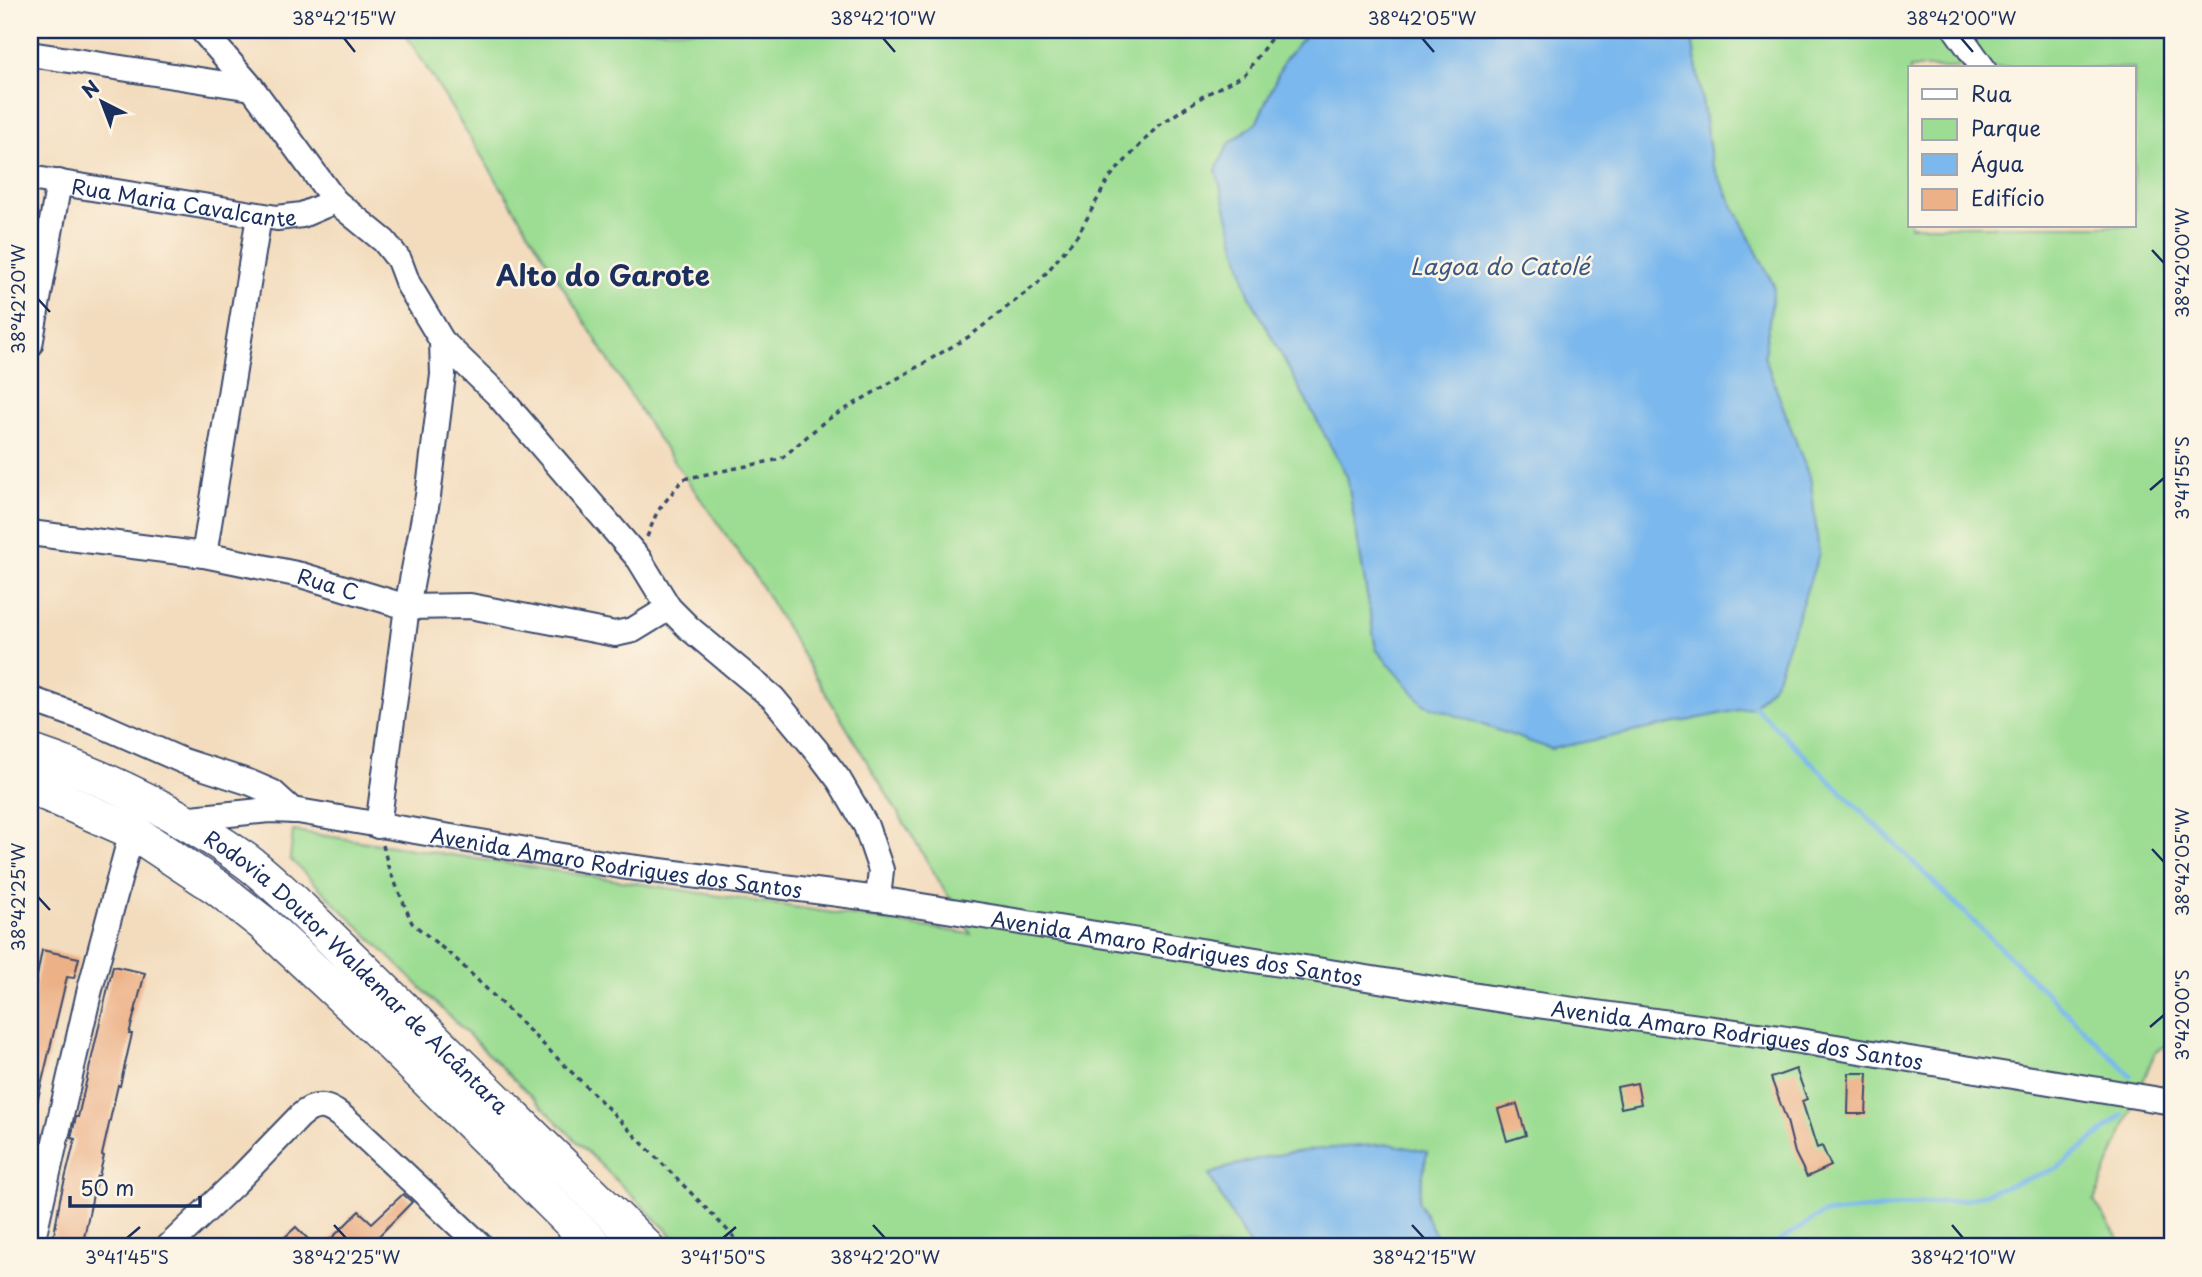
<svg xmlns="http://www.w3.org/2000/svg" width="2202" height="1277" viewBox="0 0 2202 1277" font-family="'Playpen Sans',sans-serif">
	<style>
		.green { fill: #9cdd93; stroke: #5c8678; stroke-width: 2; fill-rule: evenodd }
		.water { fill: #7ab8ed; stroke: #4a74a6; stroke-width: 2 }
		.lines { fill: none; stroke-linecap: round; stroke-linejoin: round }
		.stream { stroke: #7ab8ed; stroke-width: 5 }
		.building { fill: #ecb187 }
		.minor-casing { stroke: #3b496c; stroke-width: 28 }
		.highway-casing { stroke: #3b496c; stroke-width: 38 }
		.path { stroke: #3b496c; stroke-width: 3.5; stroke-dasharray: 5 5; stroke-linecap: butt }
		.minor { stroke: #fff; stroke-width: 24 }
		.highway { stroke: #fff; stroke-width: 35 }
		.ticks { fill: none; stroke: #1b2f5e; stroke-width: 2.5 }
		.labels { text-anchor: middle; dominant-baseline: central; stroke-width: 5; stroke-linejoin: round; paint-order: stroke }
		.street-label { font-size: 21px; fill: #1b2f5e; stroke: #fcf5e5 }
		.water-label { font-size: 23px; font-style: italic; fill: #385889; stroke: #fcf5e5 }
		.district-label { font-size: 28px; font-weight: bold; fill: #1b2f5e; stroke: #fcf5e5 }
		.neatline { fill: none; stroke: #1b2f5e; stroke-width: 2.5 }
		.ticks-label { font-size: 18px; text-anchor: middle; fill: #1b2f5e }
	</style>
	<rect width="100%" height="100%" fill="#fcf5e5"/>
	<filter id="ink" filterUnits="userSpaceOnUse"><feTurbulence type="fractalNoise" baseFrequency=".0143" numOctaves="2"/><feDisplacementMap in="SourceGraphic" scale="14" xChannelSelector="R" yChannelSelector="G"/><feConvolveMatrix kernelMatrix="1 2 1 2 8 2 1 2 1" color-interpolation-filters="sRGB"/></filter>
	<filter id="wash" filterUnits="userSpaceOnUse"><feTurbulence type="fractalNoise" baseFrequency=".00686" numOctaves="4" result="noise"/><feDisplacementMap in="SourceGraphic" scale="28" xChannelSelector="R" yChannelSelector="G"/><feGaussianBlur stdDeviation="1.57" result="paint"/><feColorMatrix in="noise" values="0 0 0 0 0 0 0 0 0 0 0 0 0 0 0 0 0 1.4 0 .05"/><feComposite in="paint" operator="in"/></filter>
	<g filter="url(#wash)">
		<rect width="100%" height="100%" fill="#f3dcbd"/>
		<path class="green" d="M403 30H1309L1284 61 1257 122 1229 144 1249 295 1347 476 1376 649 1811 482 1764 356 1774 286 1712 164 1691 32 1689 30H2172V1042L2155 1052 2094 1201 2124 1247H1442L1418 1201 1427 1152 1209 1175 1250 1247H684L290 859 293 831 971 934 755 576 654 433ZM1910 68H2134V226H1910Z"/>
		<path class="water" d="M1309 30H1689L1691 32 1712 164 1774 286 1764 356 1811 482 1819 554 1775 683 1753 707 1551 749 1423 704 1376 649 1347 476 1249 295 1216 170 1229 144 1257 122 1284 61Z
			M1390 1144 1427 1152 1418 1201 1442 1247H1250L1209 1175C1265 1150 1329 1148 1390 1144Z"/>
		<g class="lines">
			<path class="stream" d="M1750 702 2130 1075
				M1770 1247 1822 1214 1969 1199 2058 1168 2123 1115"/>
		</g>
		<g id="blocks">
			<path class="building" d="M42 950 79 958 74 978 67 977 35 1111 30 1110V1013Z
				M113 966 145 973 129 1034H132L125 1064 120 1086 118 1085 102 1155 104 1156 99 1176H97L82 1247H52L60 1199 75 1139 71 1138 76 1117H78Z
				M1796 1069 1807 1099 1802 1101 1817 1148 1822 1146 1831 1166 1807 1177 1795 1153 1787 1121 1771 1078Z
				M1849 1073H1868L1866 1114H1848Z
				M1637 1083 1641 1104 1621 1108 1617 1087Z
				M1517 1104 1526 1135 1507 1141 1498 1109Z
				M403 1194 412 1202 368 1247H323L359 1211 372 1223Z
				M296 1227 316 1247H294L285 1237Z"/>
		</g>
	</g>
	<g filter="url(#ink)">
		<use href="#blocks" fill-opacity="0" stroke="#3b496c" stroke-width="2"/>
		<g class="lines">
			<defs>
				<g id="minor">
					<path d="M202 30 252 88 335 201 384 241 392 251 399 260 408 284 442 341 497 394 639 559 669 608 689 628 773 698 817 751 839 780 866 826 881 870 878 899"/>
					<path d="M1956 30 1983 68"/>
					<path d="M30 54 252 88"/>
					<path id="s1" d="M30 178 277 218 302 215 335 201"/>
					<path d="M30 345 59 182"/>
					<path id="s2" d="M30 533 204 555 301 575 407 607 470 606 615 634 633 630 669 608"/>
					<path d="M204 555 259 216"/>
					<path d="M30 699 92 721 183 761 251 783 272 792 293 811"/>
					<path id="s3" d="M182 819 269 810 298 811 621 866 878 899 1515 1002 1787 1039 2172 1102"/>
					<path d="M378 826 407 607 428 496 443 375 442 341"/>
					<path d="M31 1247 89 993 132 831"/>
					<path d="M168 1247 237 1181 300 1116C320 1098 333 1109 351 1124L482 1247"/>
				</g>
				<g id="highway">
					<path id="s4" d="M30 752C108 778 177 812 245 860 262 872 278 888 294 902L646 1247"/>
					<path d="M30 786 132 831 218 888 265 925 367 1020 596 1247"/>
				</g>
			</defs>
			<use href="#minor" class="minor-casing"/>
			<use href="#highway" class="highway-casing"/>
			<path class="path" d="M647 537 657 512 683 479 781 459 825 421 970 336 1038 283 1079 233 1109 178 1158 126 1205 95 1245 74 1277 30
				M383 845 388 866 412 923 456 959 591 1091 744 1247"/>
			<use href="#minor" class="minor"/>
			<use href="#highway" class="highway"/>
		</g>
	</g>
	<path class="ticks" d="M344 38 355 52M883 38 895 52M1422 38 1434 52M1961 38 1973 52M2152 250 2164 263M38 299 50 312M2150 490 2164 478M2152 849 2164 862M38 897 50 910M2150 1027 2164 1015M334 1225 346 1238M873 1225 885 1238M1412 1225 1424 1238M1952 1225 1963 1238M127 1238 140 1227M723 1238 736 1227"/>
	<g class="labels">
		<g class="street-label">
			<text stroke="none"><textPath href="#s1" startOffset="156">Rua Maria Cavalcante</textPath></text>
			<text stroke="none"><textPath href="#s2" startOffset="303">Rua C</textPath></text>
			<text stroke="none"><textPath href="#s3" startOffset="439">Avenida Amaro Rodrigues dos Santos</textPath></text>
			<text stroke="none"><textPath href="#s3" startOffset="1006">Avenida Amaro Rodrigues dos Santos</textPath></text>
			<text stroke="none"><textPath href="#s4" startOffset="399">Rodovia Doutor Waldemar de Alcântara</textPath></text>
			<text stroke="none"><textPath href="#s3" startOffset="1573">Avenida Amaro Rodrigues dos Santos</textPath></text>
		</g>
		<g class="water-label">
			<text x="1500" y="265">Lagoa do Catolé</text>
		</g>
		<g class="district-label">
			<text x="603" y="274">Alto do Garote</text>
		</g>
	</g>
	<rect width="2202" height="1277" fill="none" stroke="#fcf5e5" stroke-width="77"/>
	<rect x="1908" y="66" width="228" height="161" fill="#fcf5e5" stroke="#a2a6af" stroke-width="2"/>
	<rect x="1922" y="89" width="35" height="10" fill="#ffffff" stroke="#a2a6af" stroke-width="2"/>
	<text x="1971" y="102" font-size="21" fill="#1b2f5e">Rua</text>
	<rect x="1922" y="119" width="35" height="21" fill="#9cdd93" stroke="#a2a6af" stroke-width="2"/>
	<text x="1971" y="136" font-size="21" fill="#1b2f5e">Parque</text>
	<rect x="1922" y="154" width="35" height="21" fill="#7ab8ed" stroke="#a2a6af" stroke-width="2"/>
	<text x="1971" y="172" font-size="21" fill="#1b2f5e">Água</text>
	<rect x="1922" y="189" width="35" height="21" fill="#ecb187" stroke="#a2a6af" stroke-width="2"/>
	<text x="1971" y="206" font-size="21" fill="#1b2f5e">Edifício</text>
	<g transform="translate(102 102) rotate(318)" stroke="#fcf5e5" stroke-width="5" paint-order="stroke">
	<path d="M0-5L12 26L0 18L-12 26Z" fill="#1b2f5e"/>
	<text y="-10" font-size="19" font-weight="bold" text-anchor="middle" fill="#1b2f5e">N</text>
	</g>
	<path d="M70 1196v10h130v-10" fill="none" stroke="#1b2f5e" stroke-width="3.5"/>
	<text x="80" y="1196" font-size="21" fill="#1b2f5e" stroke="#fcf5e5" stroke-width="5" paint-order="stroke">50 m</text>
	<rect x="38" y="38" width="2126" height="1200" class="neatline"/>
	<g class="ticks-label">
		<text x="344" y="25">38°42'15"W</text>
		<text x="883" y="25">38°42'10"W</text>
		<text x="1422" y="25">38°42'05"W</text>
		<text x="1961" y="25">38°42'00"W</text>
		<text transform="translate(2183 263) rotate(-90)" y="6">38°42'00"W</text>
		<text transform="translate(19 299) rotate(-90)" y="6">38°42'20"W</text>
		<text transform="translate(2183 478) rotate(-90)" y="6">3°41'55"S</text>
		<text transform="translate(2183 862) rotate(-90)" y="6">38°42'05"W</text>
		<text transform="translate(19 897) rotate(-90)" y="6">38°42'25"W</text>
		<text transform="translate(2183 1015) rotate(-90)" y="6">3°42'00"S</text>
		<text x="127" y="1264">3°41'45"S</text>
		<text x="346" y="1264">38°42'25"W</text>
		<text x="723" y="1264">3°41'50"S</text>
		<text x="885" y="1264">38°42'20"W</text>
		<text x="1424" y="1264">38°42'15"W</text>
		<text x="1963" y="1264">38°42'10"W</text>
	</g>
</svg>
